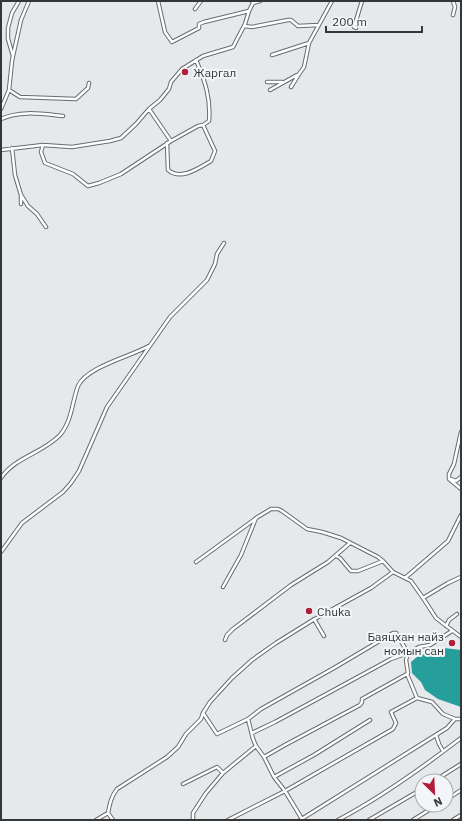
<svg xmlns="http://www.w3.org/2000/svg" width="462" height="821" viewBox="0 0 462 821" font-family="'IBM Plex Sans',sans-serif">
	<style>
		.water { fill: #269e9c }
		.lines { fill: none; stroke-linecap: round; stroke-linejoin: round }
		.minor-casing { stroke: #696c6e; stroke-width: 4.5 }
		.minor { stroke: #fff; stroke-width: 2.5 }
		.poi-dot { fill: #b11e3b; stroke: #f3f6f9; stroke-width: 1.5 }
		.labels { text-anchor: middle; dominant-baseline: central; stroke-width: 4; stroke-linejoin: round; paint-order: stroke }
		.poi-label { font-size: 12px; fill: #353637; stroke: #f3f6f9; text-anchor: start }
	</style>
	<rect width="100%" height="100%" fill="#e6e9ec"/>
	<path class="water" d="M444 648 461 650V707L438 699 425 690 421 682 412 673 411 662 418 656Z"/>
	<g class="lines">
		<defs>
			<path id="minor" d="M158 1 165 32 172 42 199 28V24L204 22 249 11
				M252 1 253 3 260 1
				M195 9 201 1
				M453 15 455 7 453 1
				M244 26 252 27 288 20H291L298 26 319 25
				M356 28 354 27 362 1
				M272 55 309 43
				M13 56 21 20 29 1
				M267 82H282
				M291 87 299 74 304 67 309 43 332 1
				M9 90 20 97 76 99 88 88 89 83
				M270 90 297 75
				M1 109 9 90 12 61 13 56 8 39V28L12 13 19 1
				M149 109 171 141 198 126 203 125 209 121C211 98 205 81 196 60
				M1 119C20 110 43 114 63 116
				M167 143 168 170C181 181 199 168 211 161L215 151 203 125
				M43 145 41 152 45 163 73 174 88 186 99 183 121 174 171 141
				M12 148 15 175 21 195 28 206 37 214 46 227
				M1 150 43 145 72 147 110 141 121 138 136 124 149 109 160 100 169 89 171 82 182 69 203 56 233 47 245 24 249 11 254 1
				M21 195V204
				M461 432 454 464 449 474V479L461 489
				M1 478C15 457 43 453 60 435 72 421 72 402 78 386 86 367 132 356 149 346
				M451 479 456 481 461 477
				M1 552 22 523 63 492 71 483 79 471 107 407 170 317 207 280 215 264 217 254 224 243
				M336 556 340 558 351 571H358L383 561
				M196 562 255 519
				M405 578 448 541 461 515
				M223 587 241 555 256 518 271 509H278L282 511 307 529 322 532 341 538 378 557 383 561 393 572
				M423 598 448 583 461 577
				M314 619 324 636
				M446 626 449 620 457 614
				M225 640 227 635 233 629 291 585 328 562 350 543
				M203 713 217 734 248 719
				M252 733 275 722 391 659 408 653 406 660 408 673 407 674 417 698
				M436 735 439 744 443 751
				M264 757 285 745 360 705 362 702V699L407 674
				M274 777 314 755 370 720
				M434 781 461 764
				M183 784 217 767 223 773
				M446 800 461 790
				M302 819 285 791 274 777 264 757 256 746 253 739 248 719 261 709 334 668 393 633H396L408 653 419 647 430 645 452 631
				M96 820 108 813
				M113 820 108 813C110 803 111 797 117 789L167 757 178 747 186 734 201 719 203 713 210 702 232 678 252 660 276 643 313 620 371 588 393 572 411 581 423 598 436 618 461 637
				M193 820V813L206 793 223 773 256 746
				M228 820 285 791 393 729 396 723 391 712 417 698 432 702 443 714 455 719
				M300 820 447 728 455 719H461
				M338 820C382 797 422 768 461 738
				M369 820 422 789
				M413 820 437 805
				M453 820 461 815"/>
		</defs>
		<use href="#minor" class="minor-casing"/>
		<use href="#minor" class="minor"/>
	</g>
	<g class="poi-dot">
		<circle cx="185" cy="72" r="4"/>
		<circle cx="309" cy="611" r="4"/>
		<circle cx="452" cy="643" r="4"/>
	</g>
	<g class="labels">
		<g class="poi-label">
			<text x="193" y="72">Жаргал</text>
			<text x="317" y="611">Chuka</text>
			<text x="444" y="636" text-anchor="end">Баяцхан найз<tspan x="444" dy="14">номын сан</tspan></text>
		</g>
	</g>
	<rect width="462" height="821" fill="none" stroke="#353637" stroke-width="4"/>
	<g transform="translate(434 793) rotate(156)"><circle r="19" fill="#f3f6f9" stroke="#a7a9ab"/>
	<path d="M0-3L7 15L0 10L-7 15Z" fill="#b11e3b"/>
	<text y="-6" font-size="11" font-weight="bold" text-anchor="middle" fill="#353637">N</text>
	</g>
	<path d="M326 26v6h96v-6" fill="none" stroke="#353637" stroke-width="2"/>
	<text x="332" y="26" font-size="12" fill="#353637" stroke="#f3f6f9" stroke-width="3" paint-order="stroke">200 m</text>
</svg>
